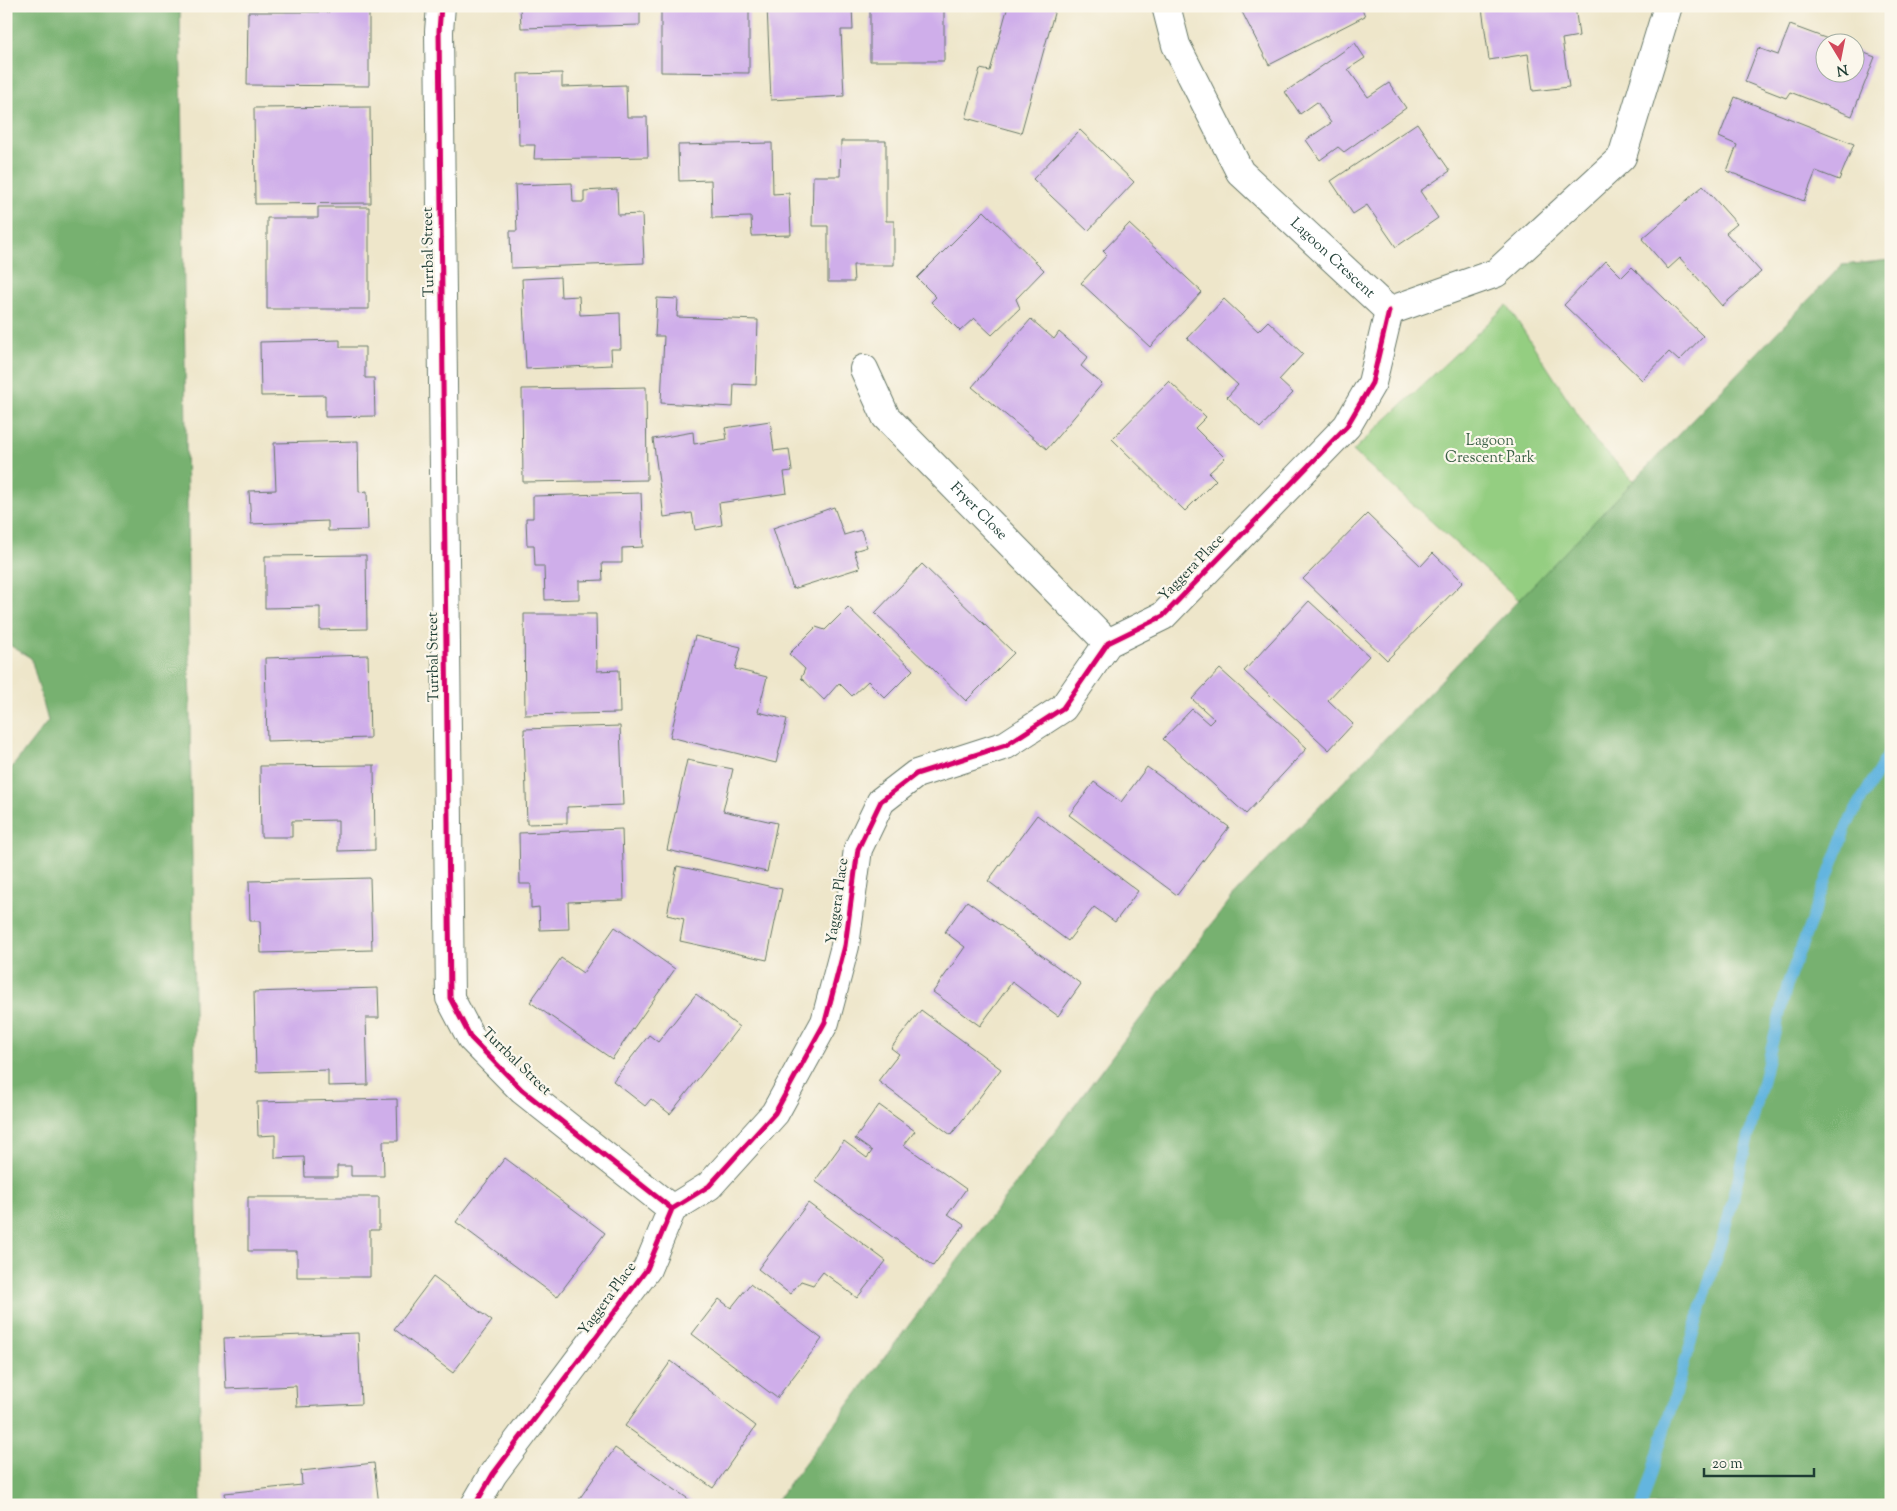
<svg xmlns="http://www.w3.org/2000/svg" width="1897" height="1511" viewBox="0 0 1897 1511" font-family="'Sorts Mill Goudy',serif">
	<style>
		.green { fill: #94ce81; stroke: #5a865a }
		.forest { fill: #77b16f; stroke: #4b7752 }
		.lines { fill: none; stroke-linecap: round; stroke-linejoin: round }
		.stream { stroke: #64b5df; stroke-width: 11 }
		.building { fill: #cfaeea }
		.minor-casing { stroke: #677868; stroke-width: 30 }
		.minor { stroke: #fff; stroke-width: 28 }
		.cycleway-casing { stroke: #fbf7ec; stroke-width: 8 }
		.cycleway { stroke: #d6006c; stroke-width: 5 }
		.labels { text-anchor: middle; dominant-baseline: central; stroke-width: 4.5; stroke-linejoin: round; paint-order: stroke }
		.street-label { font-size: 15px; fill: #1f3d34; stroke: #fbf7ec }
		.park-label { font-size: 15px; fill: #3c6147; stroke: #fbf7ec }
	</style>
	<rect width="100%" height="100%" fill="#fbf7ec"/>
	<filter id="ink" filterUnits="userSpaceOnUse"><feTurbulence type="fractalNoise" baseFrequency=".02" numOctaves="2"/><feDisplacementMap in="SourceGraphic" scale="10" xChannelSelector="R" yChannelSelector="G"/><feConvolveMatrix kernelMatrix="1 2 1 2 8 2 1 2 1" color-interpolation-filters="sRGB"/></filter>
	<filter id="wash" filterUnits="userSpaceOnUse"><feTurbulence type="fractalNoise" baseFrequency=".0096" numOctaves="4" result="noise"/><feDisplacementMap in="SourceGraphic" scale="20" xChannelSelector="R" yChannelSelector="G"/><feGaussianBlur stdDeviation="1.12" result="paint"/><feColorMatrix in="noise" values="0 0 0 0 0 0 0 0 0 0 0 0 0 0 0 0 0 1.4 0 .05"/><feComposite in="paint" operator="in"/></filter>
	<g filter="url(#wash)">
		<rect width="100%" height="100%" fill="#eee6ca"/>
		<path class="green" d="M1507 305 1595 441 1634 481 1519 600 1353 451Z"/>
		<path class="forest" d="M6 6H180L201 1505H6V775L48 721 31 658 6 643Z
			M1891 260V1505H773L1233 896 1842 265Z"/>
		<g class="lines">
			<path class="stream" d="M1642 1505 1728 1218 1788 982 1848 823 1891 749"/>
		</g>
		<g id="blocks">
			<path class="building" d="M329 6H369V86L247 85 248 12H329Z
				M520 6H640V25L521 28Z
				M661 6H749V73L661 72Z
				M767 6H852L853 30H841L844 96 771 100Z
				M870 6H944V61H870Z
				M1008 6H1056L1021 133 966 118 980 69 990 71Z
				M1239 6H1361L1365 16 1269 65Z
				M1494 6H1575L1579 36 1562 39 1569 87 1533 91 1528 54 1489 60 1482 8Z
				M1790 25 1836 42H1824V72H1854V49L1875 57 1852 116 1790 92 1786 98 1745 82 1758 48 1778 55Z
				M1355 43 1365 58 1348 69 1368 97 1389 83 1406 108 1344 152 1338 147 1320 160 1306 140 1331 123 1317 102 1300 114 1285 92Z
				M562 73V87L626 85 627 117H647L648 157 534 159 535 145H519L518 74Z
				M1735 97 1854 144 1839 180 1816 171 1804 201 1727 171 1737 145 1719 137Z
				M370 107 371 203 255 204 254 108Z
				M1417 123 1450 171 1420 191 1438 218 1396 247 1367 205 1353 214 1331 181Z
				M1080 130 1134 182 1088 231 1033 179Z
				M841 141H886V221H894V265H853L854 282H828V226H812L813 176H840Z
				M772 143 773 194 789 193 791 235 752 236 751 217 712 218 711 180 679 181 678 145Z
				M572 183 573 202H584V191L617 189 618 215 642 214 644 263 511 268 510 231H517L515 185Z
				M1703 186 1737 224 1726 233 1761 272 1722 306 1680 258 1668 269 1642 239Z
				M318 207H369V309H267V218H318Z
				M984 211 1044 270 1016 299 1020 308 992 335 974 318 960 331 931 302 936 297 917 278Z
				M1129 224 1202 292 1150 347 1081 283 1107 255 1103 251Z
				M1606 261 1622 277 1632 267 1703 336 1679 361 1669 352 1642 380 1564 305Z
				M560 277 561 297 579 296 580 315 620 313 621 349H611L612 365 526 369 522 279Z
				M657 298 678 299 677 317 758 320 756 385 734 384 733 407 661 403 664 336H655Z
				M1224 299 1258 331 1268 321 1303 354 1279 380 1293 393 1260 428 1227 397 1238 385 1187 338Z
				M1031 319 1054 339 1059 332 1088 357 1081 366 1102 384 1047 449 972 387Z
				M340 340V347H365V378H374L375 416 325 417V395L261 396 260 342Z
				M1169 381 1206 417 1195 428 1225 458 1209 473 1216 480 1185 511 1112 439Z
				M646 387 647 480 523 482 522 389Z
				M770 421 774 451 789 449 792 471 784 472 787 493 719 503 722 525 695 530 692 513 664 517 653 439 693 432 694 444 727 439 725 428Z
				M358 441 359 492 367 491 368 530 328 531V521L251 524 249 491 276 490 274 443Z
				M641 493 643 547 622 548V563H602L603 580 579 581V599L545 600 544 566H535L534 545H527L526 518H533V496Z
				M834 507 844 535 861 530 867 547 854 551 860 568 793 589 773 528Z
				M1367 514 1421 566 1433 553 1463 582 1387 660 1303 579Z
				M366 555 367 629 320 630V607L265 608V556Z
				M922 564 1014 653 966 701 875 613Z
				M1309 601 1369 656 1328 700 1353 724 1329 750 1244 671Z
				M848 607 913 670 885 698 868 681 852 696 839 683 824 700 801 678 805 669 789 654 816 627 825 630Z
				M524 614H596L597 671 619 670 620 713 525 715Z
				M695 636 741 647 735 669 767 677 758 712 787 719 776 763 670 737Z
				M368 655 370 738 267 741 265 658Z
				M1220 669 1307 748 1246 814 1163 739 1192 709 1209 724 1214 719 1192 699Z
				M620 726 623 805 567 807V823L527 824 524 729Z
				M687 760 733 769 723 811 777 823 767 872 667 850Z
				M374 765 375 850 338 851V820L292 821V837H261L260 766Z
				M1147 767 1229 827 1177 895 1069 815 1094 782 1121 802Z
				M1037 815 1138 891 1115 922 1094 907 1068 941 988 881Z
				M622 829 624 900 568 902 569 929 540 930 539 907 531 908V884H520L519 833Z
				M677 866 782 889 767 960 680 941 684 919 667 915Z
				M370 878 372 950 261 953 260 921H250L249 881Z
				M967 901 1081 984 1058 1016 1012 982 980 1026 933 992 965 947 945 932Z
				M615 927 675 969 612 1059 530 1002 561 958 583 973Z
				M378 988 379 1018H366L368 1085 328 1086V1070L256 1072 254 992Z
				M696 994 739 1027 670 1114 651 1099 645 1106 613 1081 649 1035 658 1042Z
				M921 1010 1001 1069 951 1135 878 1081 899 1054 891 1048Z
				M397 1099 398 1141H383L384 1176H351V1166H337V1177H305L304 1157 275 1158V1135L258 1136 257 1102Z
				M879 1105 915 1131 904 1145 966 1189 948 1214 964 1225 933 1266 815 1181 844 1141 867 1158 872 1151 855 1139Z
				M505 1158 605 1233 557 1297 456 1222Z
				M248 1197H379V1230H370V1277H297V1251H248Z
				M808 1203 886 1261 857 1298 823 1272 813 1285 801 1281 790 1294 758 1269Z
				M433 1277 492 1321 453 1373 394 1329Z
				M750 1284 822 1339 777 1398 692 1334 719 1299 731 1308Z
				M358 1333 361 1404 297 1407 296 1386 226 1389 224 1338Z
				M671 1361 756 1426 713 1488 625 1426Z
				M615 1448 697 1505H575Z
				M374 1463 379 1505H227L225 1493 302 1485 301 1471Z"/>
		</g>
	</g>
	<g filter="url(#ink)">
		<use href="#blocks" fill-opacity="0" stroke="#677868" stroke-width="1"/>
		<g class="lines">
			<defs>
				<g id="minor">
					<path d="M441 6 439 31 450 998 471 1038 522 1090 672 1209"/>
					<path id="s1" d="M1166 6 1176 45 1240 172 1389 311 1496 273 1622 157 1668 6"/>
					<path id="s2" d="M864 369 886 417 1108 643"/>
					<path d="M475 1505 493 1474 647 1269 672 1209 709 1186 775 1113 825 1022 845 946 858 849 881 801 916 774 1006 745 1063 708 1108 643 1163 616 1347 426 1372 383 1389 311"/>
				</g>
			</defs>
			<use href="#minor" class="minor-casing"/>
			<use href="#minor" class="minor"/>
			<defs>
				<path id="cycleway" d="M441 6 439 31 450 998 471 1038 522 1090 672 1209
					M475 1505 493 1474 647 1269 672 1209 709 1186 775 1113 825 1022 845 946 858 849 881 801 916 774 1006 745 1063 708 1108 643 1163 616 1347 426 1372 383 1389 311"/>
			</defs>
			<use href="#cycleway" class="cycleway-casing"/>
			<use href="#cycleway" class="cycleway"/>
		</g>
	</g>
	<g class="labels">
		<g class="street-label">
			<text transform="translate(429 252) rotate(-91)">Turrbal Street</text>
			<text stroke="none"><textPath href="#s1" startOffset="309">Lagoon Crescent</textPath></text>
			<text stroke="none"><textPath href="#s2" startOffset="185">Fryer Close</textPath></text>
			<text transform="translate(1192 568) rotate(-46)">Yaggera Place</text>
			<text transform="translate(434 657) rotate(-91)">Turrbal Street</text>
			<text transform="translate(838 901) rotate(-82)">Yaggera Place</text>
			<text transform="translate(516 1062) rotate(44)">Turrbal Street</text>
			<text transform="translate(608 1299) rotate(-54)">Yaggera Place</text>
		</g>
		<g class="park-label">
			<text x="1490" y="441">Lagoon<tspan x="1490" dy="17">Crescent Park</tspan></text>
		</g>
	</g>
	<rect width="1897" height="1511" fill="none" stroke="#fbf7ec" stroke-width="25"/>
	<g transform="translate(1840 58) rotate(170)"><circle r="24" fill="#fbf7ec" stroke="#a3ada2"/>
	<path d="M0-4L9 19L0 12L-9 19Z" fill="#d1495b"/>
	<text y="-8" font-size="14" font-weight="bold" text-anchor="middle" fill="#1f3d34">N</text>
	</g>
	<path d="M1704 1468v8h110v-8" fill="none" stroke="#1f3d34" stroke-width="2.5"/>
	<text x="1712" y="1468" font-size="15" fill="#1f3d34" stroke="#fbf7ec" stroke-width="4" paint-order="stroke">20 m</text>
</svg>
